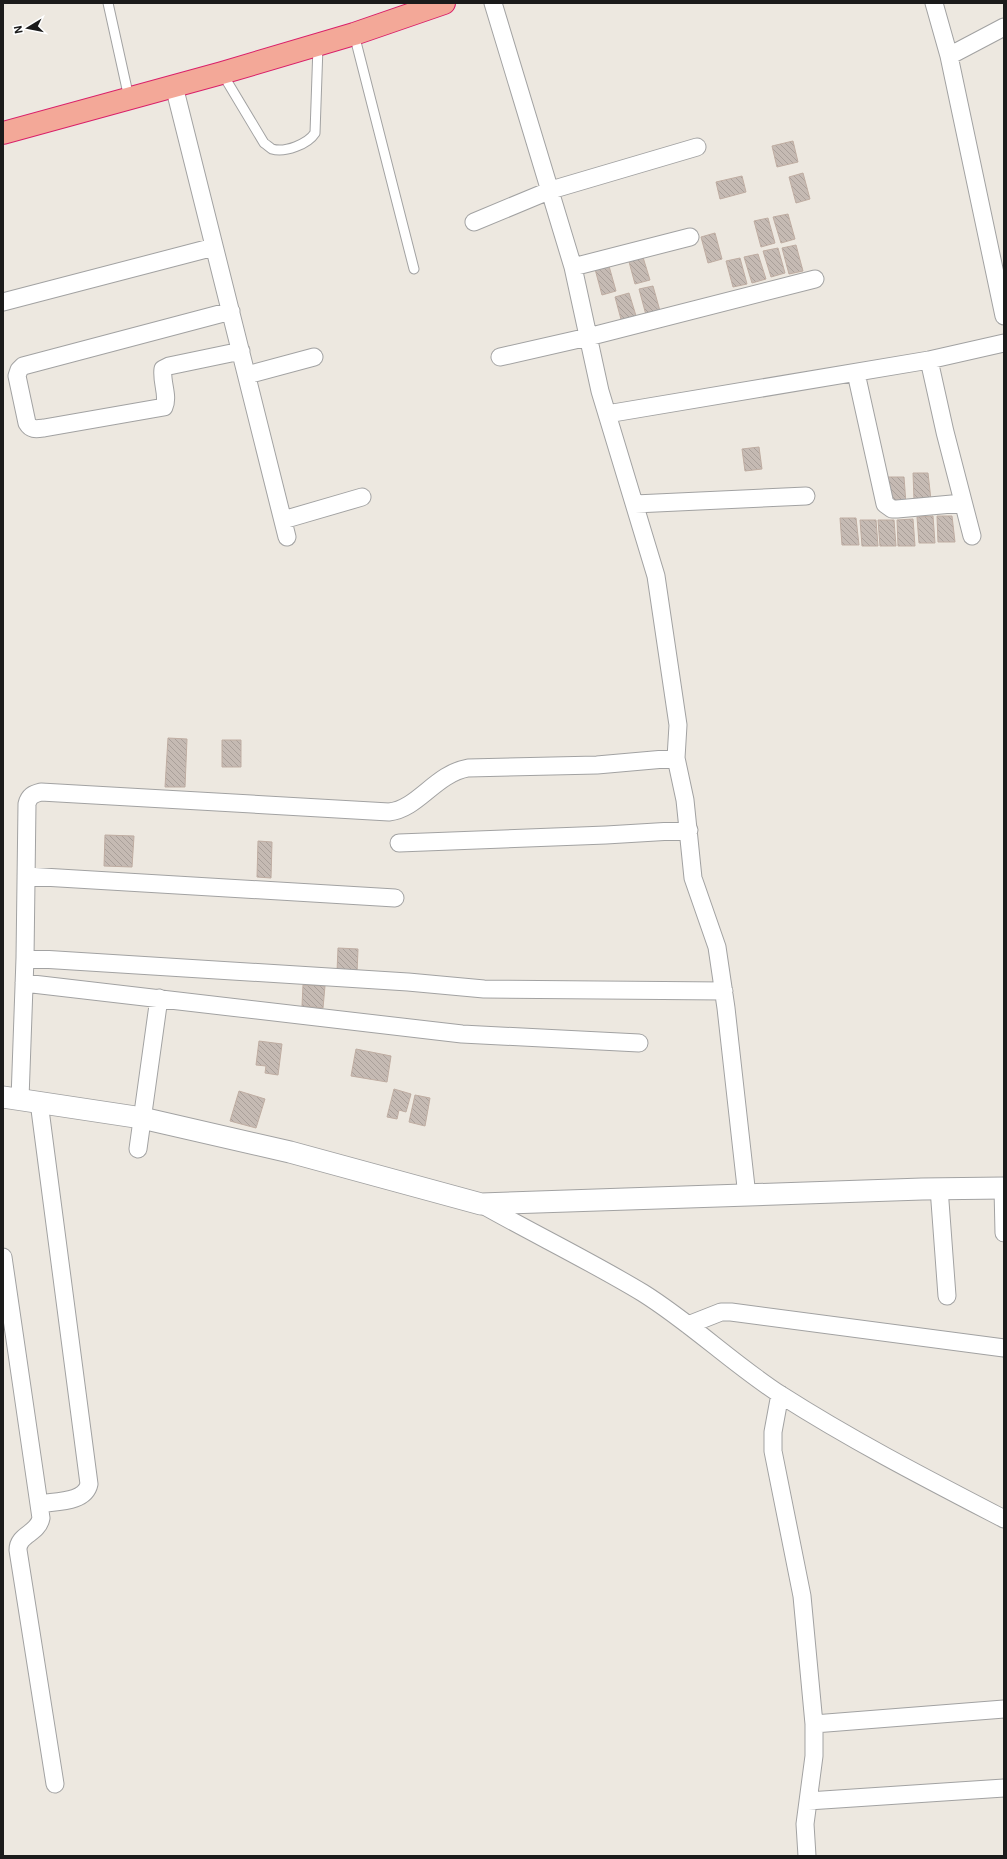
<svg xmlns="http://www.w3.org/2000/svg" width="1007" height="1859" viewBox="0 0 1007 1859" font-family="Roboto,sans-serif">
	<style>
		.building { fill: url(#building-back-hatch); stroke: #bfada2 }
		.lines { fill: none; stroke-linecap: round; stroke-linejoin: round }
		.service-casing { stroke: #a2a2a2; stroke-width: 11 }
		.minor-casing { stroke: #a2a2a2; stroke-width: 19 }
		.tertiary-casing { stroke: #a2a2a2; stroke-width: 23 }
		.trunk-casing { stroke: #d91f69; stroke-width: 24 }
		.service { stroke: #fff; stroke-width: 9 }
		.minor { stroke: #fff; stroke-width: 17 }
		.tertiary { stroke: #fff; stroke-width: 21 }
		.trunk { stroke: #f3a898; stroke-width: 22 }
	</style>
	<defs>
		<pattern id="building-back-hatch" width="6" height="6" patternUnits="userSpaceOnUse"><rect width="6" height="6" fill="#c5bab3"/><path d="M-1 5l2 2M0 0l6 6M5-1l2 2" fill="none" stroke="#a99f99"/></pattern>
	</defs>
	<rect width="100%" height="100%" fill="#ede8e0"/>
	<path class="building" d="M793 141 798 162 777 167 772 146Z
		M803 173 810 199 796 203 789 177Z
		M742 176 746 192 720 199 716 182Z
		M788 214 795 239 781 243 773 217Z
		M768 218 775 243 761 247 754 221Z
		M715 233 722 259 708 263 701 237Z
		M796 245 803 271 789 274 782 248Z
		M778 248 785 273 771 277 763 251Z
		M642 254 650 280 635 284 628 258Z
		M758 254 766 279 752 283 744 257Z
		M740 258 747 284 733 287 726 261Z
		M609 266 616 291 602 295 595 269Z
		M653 286 660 311 646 315 639 289Z
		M629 293 637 319 622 323 615 297Z
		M759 447 762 469 745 471 742 449Z
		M913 473H928L931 500H914Z
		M888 477H904L906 504H890Z
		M933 516 935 543H919L917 517Z
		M937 516H952L955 542H938Z
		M840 518H856L859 545H842Z
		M913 519 915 546H898L897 520Z
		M860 520H876L878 546H862Z
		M878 520H894L896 546H880Z
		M168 738 187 739 185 787H165Z
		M222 740H241V767H222Z
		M105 835 134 836 132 867 104 866Z
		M258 841 272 842 271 878 257 877Z
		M338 948 358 949 357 973 337 972Z
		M303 985 325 986 323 1008 302 1006Z
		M259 1041 282 1044 278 1075 265 1073 266 1066 256 1065Z
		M356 1049 391 1056 387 1082 351 1076Z
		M394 1089 411 1094 406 1112 399 1110 397 1119 387 1117Z
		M239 1091 265 1099 256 1128 230 1121Z
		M415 1095 430 1098 425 1126 409 1122Z"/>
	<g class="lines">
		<defs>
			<path id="service" d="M108 3 129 98
				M354 34 414 269
				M222 73 264 143C267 145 270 148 272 149 285 153 308 144 315 133L318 46"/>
			<path id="minor" d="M493 3 573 267 600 391 656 576 678 725 676 758 685 800 693 878 717 947 726 1008 747 1196
				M934 3 949 56 1004 316
				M949 56 1004 27
				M174 86 287 537
				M474 222 551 190 697 147
				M573 267 690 237
				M3 302 214 247
				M231 311 23 366 19 370 17 376 27 423C31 430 36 429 44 428L164 407C169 396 161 382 163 369L169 366 241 351
				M500 357 588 337 815 279
				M929 360 945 432 972 536
				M856 373 885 504 892 509H897L963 503
				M247 375 314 357
				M607 414 929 360 1004 343
				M635 504 806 496
				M283 520 362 497
				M399 843 606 835 689 830
				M26 876 395 898
				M25 958 408 982 484 989 724 991
				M24 983 462 1034 639 1043
				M20 1099 25 958 27 804C29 796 33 794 41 792L389 812C418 809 435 774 468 768L597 765 676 758
				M138 1149 159 998
				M939 1188 947 1296
				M1003 1188 1004 1233
				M481 1204C534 1234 590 1261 643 1293 691 1323 733 1364 781 1395 853 1441 929 1480 1004 1519
				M3 1257 41 1518C38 1534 18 1534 18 1550L55 1784
				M688 1325 721 1312H731L1004 1348
				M780 1394 773 1432V1451L802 1596 814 1724V1756L805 1824 807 1856
				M39 1504C55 1501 85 1503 89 1484L39 1102
				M814 1724 1004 1709
				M808 1801 1004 1788"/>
			<path id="tertiary" d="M3 1097 142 1118 290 1152 481 1204 922 1189 1004 1188"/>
			<path id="trunk" d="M3 133 222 73 354 34 444 3"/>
		</defs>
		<use href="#service" class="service-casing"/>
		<use href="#minor" class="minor-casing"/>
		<use href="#tertiary" class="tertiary-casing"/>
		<use href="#trunk" class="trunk-casing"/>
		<use href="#service" class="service"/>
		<use href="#minor" class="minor"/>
		<use href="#tertiary" class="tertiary"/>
		<use href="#trunk" class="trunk"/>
	</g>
	<rect width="1007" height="1859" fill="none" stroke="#1b1b1b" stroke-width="8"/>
	<g transform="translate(28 28) rotate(260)" stroke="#ffffff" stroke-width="3" paint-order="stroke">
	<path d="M0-3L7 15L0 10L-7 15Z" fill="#1b1b1b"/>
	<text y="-6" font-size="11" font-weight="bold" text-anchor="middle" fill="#1b1b1b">N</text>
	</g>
</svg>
